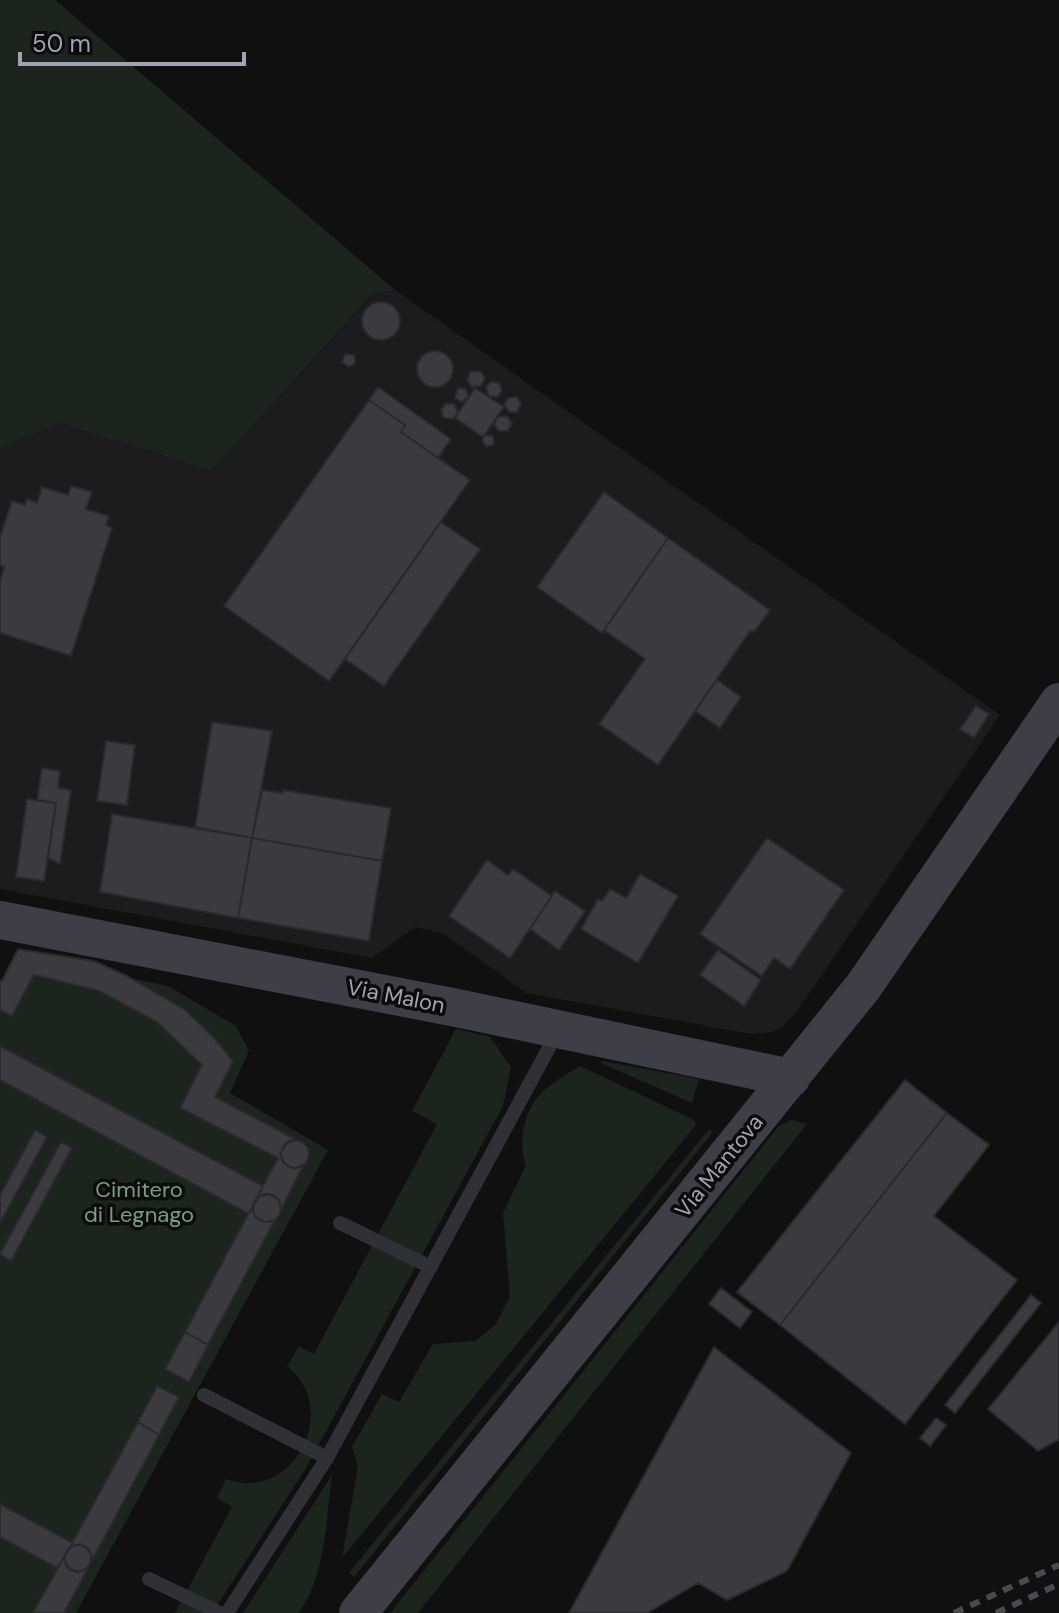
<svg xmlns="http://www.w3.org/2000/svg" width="1059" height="1613" viewBox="0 0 1059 1613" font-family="'DM Sans',sans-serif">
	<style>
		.built { fill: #1c1c1e }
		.green { fill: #1c241e }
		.building { fill: #3a3a3f; stroke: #2a292d; stroke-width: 2 }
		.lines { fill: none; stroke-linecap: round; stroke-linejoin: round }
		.lane { stroke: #303136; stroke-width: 14 }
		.secondary { stroke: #3e3f46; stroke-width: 38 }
		.rail { stroke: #494a51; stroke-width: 6; stroke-dasharray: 10 8; stroke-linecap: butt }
		.labels { text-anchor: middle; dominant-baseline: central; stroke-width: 7; stroke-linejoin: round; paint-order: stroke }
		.street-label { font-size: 22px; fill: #a0a3b3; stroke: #0b0b0c }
		.park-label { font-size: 22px; fill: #75a07d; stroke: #0b0b0c }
	</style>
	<rect width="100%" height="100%" fill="#101011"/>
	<path class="built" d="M395 290 1000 715 795 1014 781 1028 771 1032 751 1034 527 993 442 933 415 927 372 958 0 889V449L58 423 211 471 373 295Z"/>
	<path class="green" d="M0 0H55L395 290 372 295 211 471 59 423 0 449Z
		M25 953 91 975 130 978 168 986 236 1026 249 1051 230 1093 328 1150 76 1613H0V985Z
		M456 1029 490 1037 511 1067 503 1106 306 1468 212 1613H175L232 1507 217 1498 226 1479C291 1504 343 1411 287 1366L299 1347 314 1354 437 1124 412 1111Z
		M602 1061 699 1079 692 1103 601 1063Z
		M580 1066 694 1120 696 1125 342 1558 358 1466 352 1447 382 1394 399 1402 433 1344 476 1341 496 1324 510 1297 503 1213 526 1165C518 1147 523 1119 534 1102 545 1086 564 1076 580 1066Z
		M792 1120 807 1124 418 1613H390L779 1126Z
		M709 1129 713 1132 354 1577 349 1573Z
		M332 1475C326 1518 326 1578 298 1613H243Z"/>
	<path class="building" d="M362 321a19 19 0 1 1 38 0a19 19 0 1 1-38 0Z
		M417 369a18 18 0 1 1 36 0a18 18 0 1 1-36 0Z
		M345 354 354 355 355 363 349 367 342 362Z
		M480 371 485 378 481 386 472 387 467 380 470 372Z
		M490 382 499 383 502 390 498 397 489 396 486 388Z
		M378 387 451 439 438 458 401 432 405 425 369 400Z
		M458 388 466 389 468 397 462 402 455 398Z
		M475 388 504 407 483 437 455 418Z
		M517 397 521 404 517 412H509L504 405 508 398Z
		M369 400 405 425 401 432 470 480 329 681 224 606Z
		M445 404H454L458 412 453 419 444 418 441 410Z
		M507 416 512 423 508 431H499L494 425 497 417Z
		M485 435 493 436 494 444 486 447 482 440Z
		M71 486 92 492 86 509 109 516 106 525 112 528 71 656 0 633V581L4 567 0 566V537L12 501 25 505 27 499 37 503 42 487 68 495Z
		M604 492 668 538 602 633 537 587Z
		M441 522 480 549 384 686 345 659Z
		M668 538 770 610 754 632 750 631 658 765 599 724 645 659 604 630Z
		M717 680 741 697 720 728 695 711Z
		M976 706 989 714 974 738 960 729Z
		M212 722 272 731 252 838 195 827Z
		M106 741 135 745 127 805 97 801Z
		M42 768 60 771 58 788 71 790 60 864 48 858 56 803 37 800Z
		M262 790 283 793V790L391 808 382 861 252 838Z
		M27 799 56 803 44 881 16 877Z
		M112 814 252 838 238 918 100 892Z
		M252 838 382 861 369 941 238 918Z
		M767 838 844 890 790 969 774 958 762 976 700 934Z
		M487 860 508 875 513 869 552 896 510 958 449 916Z
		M640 874 678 896 638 963 581 929 598 899 602 901 610 889 626 898Z
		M555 891 585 911 559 950 530 929Z
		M18 949 94 961 127 976 185 1010 214 1038 233 1061 215 1097 297 1140 287 1143 280 1154 284 1163 294 1169 304 1164 281 1210 278 1199 268 1194 259 1197 252 1207 278 1158 180 1108 202 1065 157 1022 99 991 34 975 12 1016 0 1010V980L2 981Z
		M718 950 761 980 744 1006 700 975Z
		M0 1046 263 1186 249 1214 0 1080Z
		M905 1080 947 1113 780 1325 737 1292Z
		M947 1113 989 1145 934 1216 1017 1280 905 1424 780 1325Z
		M35 1130 47 1137 0 1223V1195Z
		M281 1154a14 14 0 1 1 28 0a14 14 0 1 1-28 0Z
		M61 1142 72 1148 11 1261 0 1254Z
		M253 1208a14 14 0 1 1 28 0a14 14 0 1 1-28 0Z
		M252 1207 255 1217 265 1222 275 1220 208 1345 185 1332Z
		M721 1288 752 1312 740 1328 709 1304Z
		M1031 1295 1041 1303 955 1413 945 1405Z
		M1059 1322V1439L1038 1451 988 1409Z
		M185 1332 208 1345 189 1382 165 1369Z
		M714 1347 851 1453 787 1571 727 1600 698 1583 647 1613H569Z
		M157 1386 179 1397 159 1435 138 1422Z
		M936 1418 946 1425 930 1446 920 1438Z
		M138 1422 159 1435 93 1559 89 1549 80 1544 70 1547Z
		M0 1504 73 1543 57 1568 0 1537Z
		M65 1558a13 13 0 1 1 26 0a13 13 0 1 1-26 0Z
		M64 1557 67 1568 78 1573 88 1568 64 1613H33Z"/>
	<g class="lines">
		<path class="lane" d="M340 1223 431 1267
			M204 1395 327 1458
			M149 1579 220 1613
			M227 1613 327 1458 558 1031"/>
		<path class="secondary" d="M0 920 457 1008 791 1078
			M358 1613 863 987 1059 702"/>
		<path class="rail" d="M954 1613 1059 1565
			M996 1613 1059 1584"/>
	</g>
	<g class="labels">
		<g class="street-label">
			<text transform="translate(396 996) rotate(11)">Via Malon</text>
			<text transform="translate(719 1166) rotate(-51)">Via Mantova</text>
		</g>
		<g class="park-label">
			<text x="139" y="1189">Cimitero<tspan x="139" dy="25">di Legnago</tspan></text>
		</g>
	</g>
	<path d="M20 52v12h224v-12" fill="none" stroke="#a0a3b3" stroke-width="4"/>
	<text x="32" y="52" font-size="24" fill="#a0a3b3" stroke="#0b0b0c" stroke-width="6" paint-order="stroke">50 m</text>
</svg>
